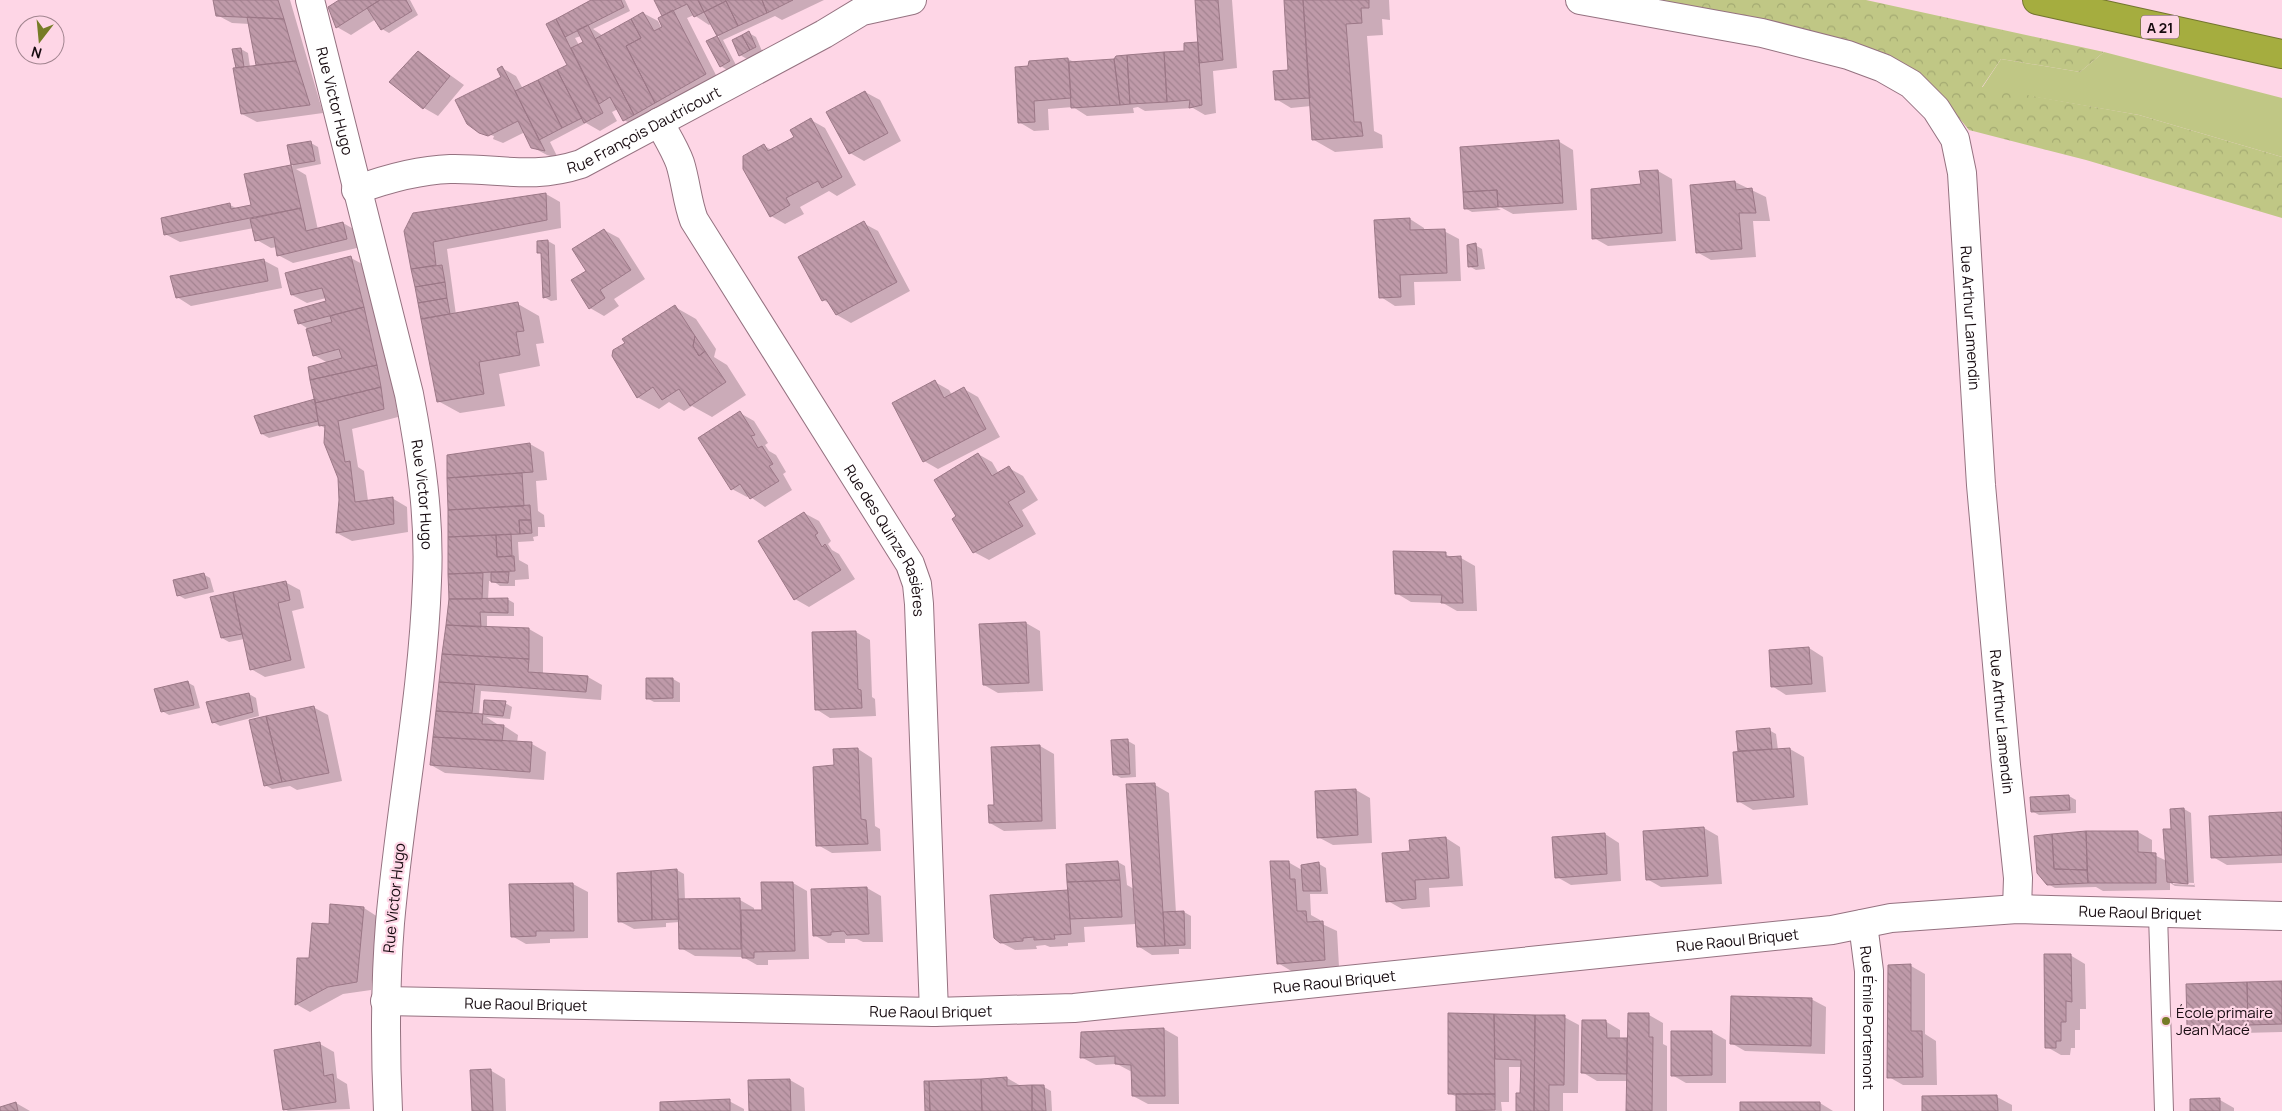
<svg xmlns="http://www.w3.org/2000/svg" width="2282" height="1111" viewBox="0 0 2282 1111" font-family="Manrope,sans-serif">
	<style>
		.green { fill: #c0c785 }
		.forest { fill: url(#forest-crowns) }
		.shadow { fill: #0003; fill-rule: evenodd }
		.building { fill: url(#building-back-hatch); stroke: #9c7887 }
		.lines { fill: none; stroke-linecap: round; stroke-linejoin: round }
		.service-casing { stroke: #957280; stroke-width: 20 }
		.minor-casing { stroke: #957280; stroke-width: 30 }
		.tertiary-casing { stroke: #957280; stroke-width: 30 }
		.motorway-casing { stroke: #73742f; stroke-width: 30 }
		.service { stroke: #fff; stroke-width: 18 }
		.minor { stroke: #fff; stroke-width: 28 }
		.tertiary { stroke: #fff; stroke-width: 28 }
		.motorway { stroke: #a5ad3f; stroke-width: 28 }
		.poi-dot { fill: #767c26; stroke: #fed6e6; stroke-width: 2 }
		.labels { text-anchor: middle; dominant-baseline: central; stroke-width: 4.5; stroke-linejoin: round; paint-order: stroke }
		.shield { fill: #fed6e6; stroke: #5c4850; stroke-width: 1 }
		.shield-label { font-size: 14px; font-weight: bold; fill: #170b10 }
		.street-label { font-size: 15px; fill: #170b10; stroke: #fed6e6 }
		.poi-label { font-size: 15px; fill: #170b10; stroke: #fed6e6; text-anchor: start }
	</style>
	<defs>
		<pattern id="forest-crowns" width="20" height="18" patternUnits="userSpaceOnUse" patternTransform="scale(1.25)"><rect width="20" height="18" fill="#c0c785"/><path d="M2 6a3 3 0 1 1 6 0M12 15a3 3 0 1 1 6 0" fill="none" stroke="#a4aa72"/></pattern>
		<pattern id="building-back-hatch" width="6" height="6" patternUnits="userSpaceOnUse" patternTransform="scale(1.25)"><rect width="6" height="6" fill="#bf9aa9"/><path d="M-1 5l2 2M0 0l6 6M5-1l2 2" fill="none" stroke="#a38390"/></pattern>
	</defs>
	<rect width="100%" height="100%" fill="#fed6e6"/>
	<path class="green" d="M2104 52 2282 98V157L2139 115 1982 88 2001 59 2080 72Z"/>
	<path class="forest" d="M1647 0H1866L2104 52 2080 72 2001 59 1982 87 2139 115 2282 157V218L2086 160 1969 130 1935 89Z"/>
	<path class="shadow" d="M215 0H290L323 113 257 122 242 114 237 69 241 49 248 53 250 67 258 66 250 24 232 23 217 15Z
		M342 0H410L418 15 389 33 382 29 376 19 351 35 337 27Z
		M594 0H625L630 11 593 29 603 36 643 13 658 21 662 29 664 17 656 0H824L782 20 775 16 723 40 736 65 727 70 721 66 708 41 719 37 712 23 709 25 694 15 687 18 720 83 639 128 624 120 618 109 612 112 617 121 600 131 586 123 550 142 558 158 547 155 532 147 525 132 503 143 488 137 493 139 494 136 481 132 503 78 502 68 516 76 523 89 569 66 547 25ZM581 36 584 42 579 45 575 38Z
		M1196 0H1232L1237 68 1213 71 1216 113 1205 115 1193 108 1145 111 1138 107 1133 108 1134 113 1087 116 1073 107 1048 109 1049 130 1034 131 1019 122 1030 62 1068 59 1074 62 1115 60 1185 52 1199 43Z
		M1285 0H1389L1390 20 1382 19 1383 35 1367 36 1374 131 1382 135 1383 148 1335 152 1314 140 1311 106 1291 108 1276 99 1289 71Z
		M749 33 756 37 762 51 747 59 740 55Z
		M418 52 464 85 438 116 424 108Z
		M865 92 880 100 901 141 864 161 850 153Z
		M811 120 825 128 856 185 837 196 829 191 800 207 804 214 785 224 771 216 764 146 772 150 796 138Z
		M1558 141 1573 150 1577 210 1513 214 1493 203 1492 205 1501 210 1472 212 1465 208Z
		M311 143 318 147 321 164 296 169 306 175 318 230 343 223 357 231 361 247 293 263 278 255 277 247 271 248 257 240 254 228 180 242 165 234 230 205 238 209 252 206 246 175 293 166 288 146Z
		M1658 171 1672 179 1676 241 1608 246 1594 238Z
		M1735 182 1766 197 1770 221H1753L1756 257 1711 260 1697 252Z
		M546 194 560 202 561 228 447 249 456 315 518 304 539 316 544 343 536 344 540 366 499 374 505 406 460 413 438 401 412 269 414 215Z
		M1410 219 1424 228V231H1444L1459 239 1461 281 1414 282 1415 305 1395 306 1381 297Z
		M863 223 878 231 910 291 851 323 837 315 831 304 823 300Z
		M604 230 619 238 645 279 614 299 619 306 604 316 590 308 588 271Z
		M548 241 555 245 557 300 551 301 544 297 542 254 538 252Z
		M1475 245 1482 249 1485 269 1476 270 1469 266Z
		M351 258 366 266 391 370 398 417 352 429 358 467 364 471 368 501 392 498 407 507 408 532 352 541 337 533 340 500 339 477 326 429 320 425 269 438 262 434 315 400 328 363 314 355 310 330 299 323 327 302 326 298 307 303 292 295Z
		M263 260 278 268 282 288 191 306 177 297Z
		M675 307 696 319 716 349 714 357 727 365 746 395 712 417 692 406 684 411 669 402 659 409 637 397 626 343Z
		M935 382 949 390 952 395 964 389 978 397 1000 437 938 469 924 461Z
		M740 413 754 421 768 443 765 445 769 451 776 455 786 472 783 474 792 490 765 507 749 496 747 497 732 489Z
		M530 444 544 452 547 480 536 481 538 511 544 515 545 527H538V536L533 537 534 541 518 542 519 560 528 565 529 579 515 580V586H500L493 581H489L488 600 507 599 514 603V616H487V628L529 629 543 637V674L588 677 602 685 601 700 481 691 479 715H484L485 702 505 703 512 707 510 719 486 717 497 724V726H504L518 735 517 743 532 744 546 752 544 780 445 773 431 765 447 626 450 574 448 456Z
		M978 454 992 462 999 474 1009 468 1023 476 1038 500 1022 510 1036 534 989 560 974 552 958 516Z
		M804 513 819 521 831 541 828 544 832 550 839 554 855 579 809 607 795 599Z
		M1445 554 1453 558H1461L1475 566 1477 611H1457L1443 603 1411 602 1396 593Z
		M203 574 210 578 214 592 185 599 178 595Z
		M285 582 300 590 304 608 292 611 305 668 265 677 251 669 244 639 229 642 222 638 233 593Z
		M1026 623 1040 631 1043 691 998 693 984 685Z
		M856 632 870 640 872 697 875 699 876 716 830 718 816 709Z
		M1809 648 1823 657 1826 692 1786 695 1772 686Z
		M673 679 680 683V702H654L647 698Z
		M187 682 194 686 200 708 169 715 162 711Z
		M249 694 256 698 259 716 220 726 213 722Z
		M313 707 328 715 342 781 297 790 290 786 272 789 265 785Z
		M1769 730 1776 734 1778 750 1790 749 1804 757 1808 805 1753 810 1738 801 1743 753 1739 750Z
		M1112 741H1128L1135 745 1136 777 1121 778 1114 774Z
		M1040 746 1054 754 1056 829 1004 831 990 823 995 806Z
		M858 749 872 758 875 826 880 829 881 851 832 853 818 845 835 767Z
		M1155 785 1169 793 1176 913 1184 912 1191 916V949H1179V954L1152 955 1138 946 1136 924 1084 927 1085 942 1068 943V946L1050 947 1045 945 1036 946 1037 949 1015 950 1000 942 1069 891 1118 862 1125 866 1127 885 1134 889Z
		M1356 790 1370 798 1372 843 1333 845 1318 837Z
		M2069 796 2076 800V813L2039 815 2032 811V798Z
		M2184 809 2191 813 2194 883 2173 882V884L2194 885V883L2195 887 2175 886 2170 883V890L2103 891 2096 887 2055 888 2048 884 2086 832H2138L2152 840V854L2167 861 2172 831Z
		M2282 814V863L2227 865 2213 857Z
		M1704 828 1718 836 1722 884 1661 887 1647 879Z
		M1605 834 1619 843 1621 881 1571 885 1557 877Z
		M1446 838 1460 847 1463 886 1429 888 1430 907 1402 909 1388 901 1411 852Z
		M1288 862 1302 870 1319 864 1326 868 1328 894H1310L1311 915 1320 920V923L1337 931 1339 967 1293 972 1278 963Z
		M677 870 684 874 685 900H740L754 908V911H763L793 883 807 891 809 959 768 960V965H757L743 957 695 956 681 948 680 922 666 923V927L634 929 619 921 650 872Z
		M573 884 588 892V938L550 939V943L526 944 512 936 511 885Z
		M867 888 881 896 883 942H863L857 939H845V943H828L814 935Z
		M332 906 364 908 378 917 371 990 343 994 310 1012 296 1004 330 926Z
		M2070 955 2085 964 2086 1009H2080V1030H2075V1048H2071L2070 1055H2061L2047 1047Z
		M1911 966 1925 974V1034L1936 1041 1937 1085H1903L1889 1077Z
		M2282 982V1032L2203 1034 2189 1026Z
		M1811 999 1826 1007 1825 1054 1745 1051 1731 1043Z
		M1449 1014 1564 1017 1579 1025 1578 1093H1563V1111H1517L1522 1095V1067H1509V1102H1501L1502 1111 1457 1110V1097L1449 1093Z
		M1649 1015 1663 1023V1044L1667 1046V1111H1629L1628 1081H1597L1582 1072 1605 1021 1620 1030V1039L1628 1040Z
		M1164 1029 1178 1037 1179 1104H1148L1133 1096 1132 1072 1117 1064 1096 1065 1081 1057Z
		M1712 1032 1726 1040V1083H1686L1672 1075Z
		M320 1044 334 1052 337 1078 347 1084 350 1109 288 1111 284 1109Z
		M490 1070 505 1079 506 1111H474Z
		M1007 1078 1021 1086 1044 1087 1051 1091 1052 1111H926Z
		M790 1080 804 1088 805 1111H751Z
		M1924 1097H1997L2012 1105V1111H1924Z
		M2220 1100 2234 1108V1111H2191Z
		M729 1101 744 1109V1111H661Z
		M16 1103 30 1111H0V1109Z
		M1741 1103H1820L1833 1111H1741Z"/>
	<path class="building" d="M213 0H278L284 19 216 16Z
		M339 0H380L336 28 328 7Z
		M380 0H406L412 11 381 30 367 8Z
		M591 0H621L624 7 565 37 556 19Z
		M654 0H698L704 12 694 17 687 4 662 16Z
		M698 0H725L726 1 704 12Z
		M728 0H762L767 13 738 26 726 1Z
		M762 0H793L767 13Z
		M1195 0H1218L1223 60 1199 63Z
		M1284 0H1303L1310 98 1275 100 1273 71 1288 70Z
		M1303 0H1369V8H1361L1362 23 1346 24 1354 122H1361L1363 136 1312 140Z
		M726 1 738 26 717 36 704 12Z
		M673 10 706 74 655 103 626 46 641 38 631 19 643 12 654 31 662 27 658 18Z
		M247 17 284 19 296 61 256 65Z
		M556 19 603 113 584 123 557 70 567 65 546 24Z
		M631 19 641 38 626 46 655 103 634 115 595 39Z
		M588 25 634 115 623 121 610 97 599 104 571 48 583 42 577 30Z
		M749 31 756 47 750 50 742 35Z
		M742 35 750 50 739 56 732 40Z
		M717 36 730 61 720 67 706 41Z
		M1198 42 1202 105 1189 108 1190 100 1167 102 1164 52 1184 51V43Z
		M241 48 244 67 236 68 232 49Z
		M418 51 450 76 423 109 389 82Z
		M1164 52 1167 102 1130 104 1127 55Z
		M1127 55 1130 104 1120 105 1114 59 1116 56Z
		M1068 58 1071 98 1034 101 1035 122 1018 123 1015 67 1028 66 1029 61Z
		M1114 59 1120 105 1071 108 1069 62Z
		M296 61 310 105 241 114 233 68Z
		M502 66 515 91 545 151 531 148 518 121 488 136 479 133 467 124 455 100 501 77 497 69Z
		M557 70 582 118 562 128 538 80Z
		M538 80 562 128 539 140 515 91Z
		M865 91 888 133 849 154 826 112Z
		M811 118 842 177 822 188 818 181 786 198 790 205 770 217 743 169V156L764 144 768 151 794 137 790 130Z
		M1559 140 1563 203 1498 207 1497 190 1463 192 1460 147Z
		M311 141 315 161 291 165 287 145Z
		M291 165 301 208 164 235 161 218 230 203 231 209 251 205 244 174Z
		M1658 170 1662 233 1592 239 1591 189 1641 184 1639 171Z
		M1735 181 1736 190 1752 188 1756 213H1739L1742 249 1696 253 1690 185Z
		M1497 190 1498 207 1464 209 1463 192Z
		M546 193 547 220 433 242 436 265 411 269 404 231 413 213Z
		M301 208 306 231 343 222 347 239 277 256 274 237 255 241 250 219Z
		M1410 218V230L1445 229 1447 273 1400 275 1401 297 1379 298 1374 220Z
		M864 221 897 282 836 315 826 299 822 301 798 257Z
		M604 229 631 270 600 290 605 298 589 309 571 280 586 271 572 249Z
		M548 240 550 296 543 298 541 253H537V241Z
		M1476 243 1478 266 1468 267 1467 245Z
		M351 256 364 307 298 324 294 310 326 301 322 288 291 295 285 273Z
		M264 259 268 281 176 298 170 276Z
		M442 265 445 282 415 287 411 269Z
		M445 282 447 298 418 303 415 287Z
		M447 298 450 314 421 319 418 303Z
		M518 302 524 331 516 332 520 355 479 362 484 394 437 402 421 319Z
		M675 305 695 336 693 346 699 356 705 351 726 382 690 406 679 389 662 400 653 387 637 398 612 356 613 350 625 343 622 339Z
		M364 307 377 365 310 380 308 367 342 358 339 349 313 356 306 329 332 322 330 316Z
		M695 336 705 351 699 356 693 346Z
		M377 365 381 387 315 403 310 380Z
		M935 380 944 398 964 387 986 429 923 462 892 403Z
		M381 387 384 409 338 421 345 462 350 461 355 502 393 497 394 524 336 533 339 500 338 478 324 443 325 425 319 426 315 403Z
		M315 399 318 421 261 434 254 416Z
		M740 411 755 435 751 436 758 448 762 446 773 464 769 466 779 481 750 499 740 484 731 490 698 438Z
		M530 443 533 472 447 478V455Z
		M978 453 992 476 1009 466 1025 492 1008 502 1023 526 973 553 952 519 956 516 934 480Z
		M522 473 524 506 448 510 447 478Z
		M530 505 531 520H519L520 534 448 537V510Z
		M804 512 818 533 815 535 822 547 825 544 841 570 794 600 758 541Z
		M519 520H531L532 533 520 534Z
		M511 534 512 556 497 557 496 535Z
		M496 535 497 557 514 556 515 571 448 574V537Z
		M1393 551 1446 552V557L1461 556 1463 603H1441L1442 595 1395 594Z
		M491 572H509L508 583 491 582Z
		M204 573 208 588 177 596 173 580Z
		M483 573 482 599H449L448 574Z
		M286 581 290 600 278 603 291 660 250 670 233 592Z
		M233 592 242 634 221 638 210 597Z
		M508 598V613L480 612 481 627 446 625 449 599Z
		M1026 622 1029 683 983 685 979 624Z
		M446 625 529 628V659L442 654Z
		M856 631 858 689 861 690 862 708 815 710 812 632Z
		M1809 647 1812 684 1771 687 1769 650Z
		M442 654 529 659 528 672 588 676 586 692 439 682Z
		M646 678H673V698L646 699Z
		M188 681 194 705 161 712 154 689Z
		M439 682 475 684 472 713 436 711Z
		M249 693 253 712 212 723 206 702Z
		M484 700 506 701 503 716 483 714Z
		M314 706 329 773 282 782 266 716Z
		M436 711 483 714 482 724 504 725 502 741 433 737Z
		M266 716 282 782 264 786 249 720Z
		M1770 728 1772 749 1738 751 1736 731Z
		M433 737 532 742 530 772 430 765Z
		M1128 739 1130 774 1113 775 1111 740Z
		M1040 745 1042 821 989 823 988 805H994L991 747Z
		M858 748 861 819 866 820 868 844 816 846 813 767 834 765 833 749Z
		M1790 748 1794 797 1737 802 1733 752Z
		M1155 783 1165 946 1137 947 1126 784Z
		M1356 789 1358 835 1317 838 1315 791Z
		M2069 795 2070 810 2031 812 2030 797Z
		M2184 808 2188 884 2167 882 2163 829H2171L2170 809Z
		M2282 812V855L2211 858 2209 816Z
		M1704 827 1708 876 1646 880 1643 831Z
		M2086 831 2087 870 2054 869 2052 834Z
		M2086 831H2138V852L2156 853V883H2088Z
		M1605 833 1607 874 1555 878 1552 837Z
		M2052 834 2054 869 2087 870 2088 883 2047 885 2037 873 2034 836Z
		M1446 837 1449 878 1415 880 1416 899 1386 902 1382 853 1410 851 1409 840Z
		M1118 861 1120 880 1067 882 1066 864Z
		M1270 861H1289L1290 879H1295L1297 911H1306L1307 922 1323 921 1325 960 1277 964Z
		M1319 862 1321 891H1303L1301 865Z
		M677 869 679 919 652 920 651 871Z
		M651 871 652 920 618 922 617 873Z
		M1120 880 1122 917 1070 919 1067 882Z
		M761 882H793L795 951 754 952V958H742L741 910H762Z
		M573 883 574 931H536V936L511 937 509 884Z
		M867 887 869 934 847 935 844 931 831 932V935L813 936 811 889Z
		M1068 890 1071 934 1054 935 1055 939 1034 940V937L1023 938V941L1000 943 994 938 990 895Z
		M740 898 741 949H679L678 899Z
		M330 904 364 907 357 982 328 987 295 1005 297 958H309L312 923 329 924Z
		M1184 911 1185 945 1165 946 1163 912Z
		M2044 954H2071L2072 1002 2066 1001V1022H2061V1041H2056V1048H2045Z
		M1911 964V1031H1922L1923 1077 1887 1078 1888 965Z
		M2282 981V1024L2248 1025 2247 982Z
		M2247 982 2248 1025 2187 1026 2186 984Z
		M1731 996 1812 998 1811 1046 1730 1044Z
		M1448 1013 1494 1014 1495 1094H1448Z
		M1628 1013H1649V1037H1653L1652 1111H1626Z
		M1494 1014 1535 1015 1534 1111H1516V1093H1520L1521 1060 1495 1059Z
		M1535 1015H1565L1564 1085H1549V1111H1534Z
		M1582 1020H1606L1607 1038H1627V1074L1581 1073Z
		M1164 1028 1165 1096H1132L1131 1065 1115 1064V1056L1080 1058 1081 1032Z
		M1671 1031H1712V1075L1671 1076Z
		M320 1042 324 1076 333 1074 336 1102 283 1110 274 1050Z
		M491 1069 493 1111H472L470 1070Z
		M1007 1077V1086L1032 1085V1111H982L981 1079Z
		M790 1079 791 1111H749L748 1080Z
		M981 1079 982 1111H930L929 1081Z
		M924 1081H929L930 1111H925Z
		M1032 1085H1044L1046 1111H1032Z
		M1456 1094H1495V1110L1456 1111Z
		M1997 1095 1998 1111H1922V1096Z
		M2220 1098V1111H2190V1099Z
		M730 1099V1111H660V1102Z
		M16 1102 18 1111H0V1107Z
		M1740 1102H1820V1111H1740Z"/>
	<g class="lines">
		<defs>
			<path id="service" d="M2158 914 2164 1111"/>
			<g id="minor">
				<path id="s1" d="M1580 0 1762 33 1848 55 1883 68 1911 84 1936 109 1955 139 1962 173 1981 485 2006 765 2018 878 2017 909"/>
				<path id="s2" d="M659 122C666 135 675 149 680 163 686 182 687 202 694 220L910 564 917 584 919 604 934 1012"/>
				<path id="s3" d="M356 190C386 179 419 170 450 169 499 168 532 180 581 164L824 34 862 11 912 0"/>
				<path id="s4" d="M1863 924 1869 971V1111"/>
				<path id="s5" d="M385 1001 934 1012 1074 1008 1832 930 1891 918 2017 909 2282 916"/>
			</g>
			<g id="tertiary">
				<path id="s6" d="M310 0 409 394C421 456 430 519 427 581 423 696 400 809 390 923 385 986 385 1048 388 1111"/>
			</g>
			<path id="motorway" d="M2037 0 2282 54"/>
		</defs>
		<use href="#service" class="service-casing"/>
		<use href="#minor" class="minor-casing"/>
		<use href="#tertiary" class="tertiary-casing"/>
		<use href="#motorway" class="motorway-casing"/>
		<use href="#service" class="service"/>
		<use href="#minor" class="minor"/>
		<use href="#tertiary" class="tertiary"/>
		<use href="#motorway" class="motorway"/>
	</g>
	<circle class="poi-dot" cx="2166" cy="1021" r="5"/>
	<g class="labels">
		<rect class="shield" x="2141" y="15.5" width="38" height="23" rx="4"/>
		<g class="shield-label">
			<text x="2160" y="27">A 21</text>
		</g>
		<g class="street-label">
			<text stroke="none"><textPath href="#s6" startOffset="104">Rue Victor Hugo</textPath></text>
			<text stroke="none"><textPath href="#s3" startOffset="300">Rue François Dautricourt</textPath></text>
			<text stroke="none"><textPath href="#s1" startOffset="594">Rue Arthur Lamendin</textPath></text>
			<text stroke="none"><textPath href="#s6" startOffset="508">Rue Victor Hugo</textPath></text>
			<text stroke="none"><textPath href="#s2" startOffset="480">Rue des Quinze Rasières</textPath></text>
			<text stroke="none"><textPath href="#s1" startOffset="999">Rue Arthur Lamendin</textPath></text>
			<text transform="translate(394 898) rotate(-84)">Rue Victor Hugo</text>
			<text stroke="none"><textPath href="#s5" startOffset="1761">Rue Raoul Briquet</textPath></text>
			<text stroke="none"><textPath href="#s5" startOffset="1356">Rue Raoul Briquet</textPath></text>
			<text stroke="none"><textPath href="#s5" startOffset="951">Rue Raoul Briquet</textPath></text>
			<text stroke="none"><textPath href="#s5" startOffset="141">Rue Raoul Briquet</textPath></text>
			<text stroke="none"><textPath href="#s5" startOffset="546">Rue Raoul Briquet</textPath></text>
			<text stroke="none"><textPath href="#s4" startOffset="94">Rue Émile Portemont</textPath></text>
		</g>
		<g class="poi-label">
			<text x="2176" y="1012">École primaire<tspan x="2176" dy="17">Jean Macé</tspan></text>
		</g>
	</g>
	<g transform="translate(40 40) rotate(196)"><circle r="24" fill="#fed6e6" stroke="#a28590"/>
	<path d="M0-4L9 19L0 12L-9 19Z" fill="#767c26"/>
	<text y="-8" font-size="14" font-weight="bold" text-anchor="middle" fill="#170b10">N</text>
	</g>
</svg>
